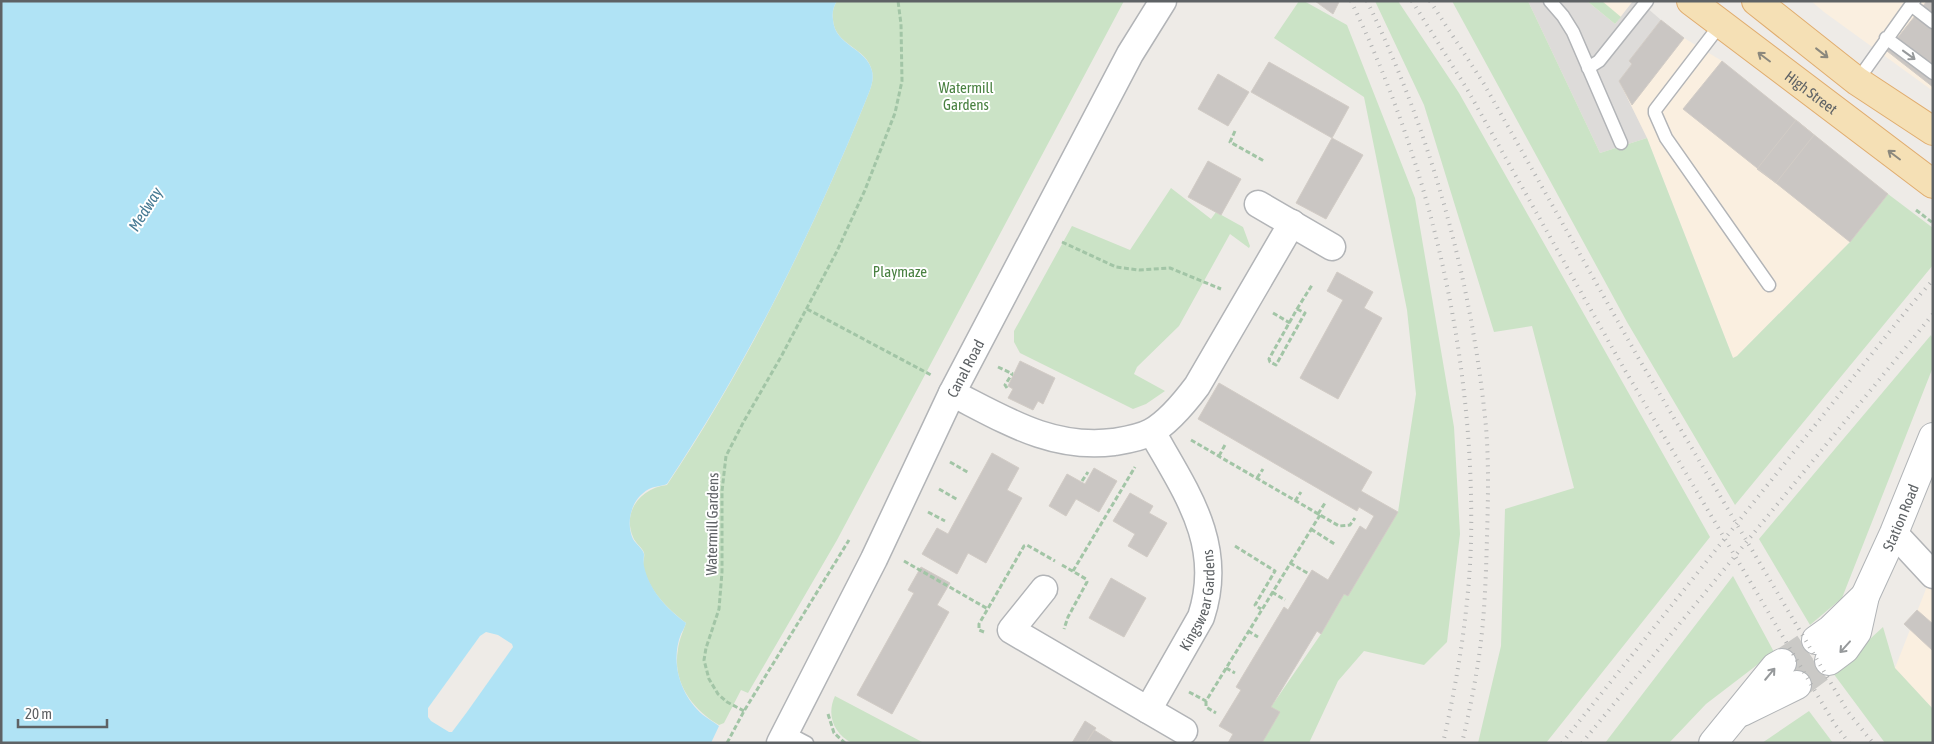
<svg xmlns="http://www.w3.org/2000/svg" width="1934" height="744" viewBox="0 0 1934 744" font-family="'Asap Condensed',sans-serif">
	<style>
		.commercial { fill: #faefe0 }
		.industrial { fill: #dddbd9 }
		.green { fill: #cbe3c6 }
		.water { fill: #b0e3f5 }
		.pier { fill: #eeebe7 }
		.building { fill: #cac6c3; stroke: #d2ccc6 }
		.lines { fill: none; stroke-linecap: round; stroke-linejoin: round }
		.secondary-tunnel { stroke: #cac9c6; stroke-width: 28; stroke-dasharray: 28 14; stroke-linecap: butt }
		.lane-casing { stroke: #b2b4b7; stroke-width: 15 }
		.street-casing { stroke: #b2b4b7; stroke-width: 29 }
		.secondary-casing { stroke: #b1b4b7; stroke-width: 30 }
		.primary-casing { stroke: #e0ac6e; stroke-width: 30 }
		.path { stroke: #a2c5a6; stroke-width: 3; stroke-dasharray: 5 2.5; stroke-linecap: butt }
		.lane { stroke: #fff; stroke-width: 12 }
		.street { stroke: #fff; stroke-width: 26 }
		.secondary { stroke: #fff; stroke-width: 28 }
		.primary { stroke: #f5e0b5; stroke-width: 28 }
		.rail { stroke: #b2b3b3; stroke-width: 4; stroke-dasharray: 1 6; stroke-linecap: butt }
		.oneway { stroke: #8b887d }
		.oneway2 { stroke: #96999b }
		.labels { text-anchor: middle; dominant-baseline: central; stroke-width: 4; stroke-linejoin: round; paint-order: stroke }
		.park-label { font-size: 15px; fill: #498141; stroke: #fff }
		.street-label { font-size: 15px; fill: #5e6265; stroke: #fff }
		.water-label { font-size: 16px; font-style: italic; fill: #487b94; stroke: #fff }
	</style>
	<rect width="100%" height="100%" fill="#eeebe7"/>
	<path class="commercial" d="M1528 1H1636L1684 38 1722 61 1888 194 1850 242 1737 356 1733 358 1647 138 1600 153Z
		M1811 1H1933V91L1824 12Z
		M1933 571V709L1895 668Z"/>
	<path class="industrial" d="M1528 1H1587L1615 24 1633 1H1639L1661 20 1629 61 1632 64 1619 81 1647 138 1600 153Z"/>
	<path class="green" d="M837 1H1124L837 540 748 693 741 690 724 723 719 725C692 709 672 682 678 649 679 640 683 632 686 623 667 608 648 590 643 565 643 561 645 556 644 553 643 548 635 543 633 537 622 511 641 488 667 485 747 365 810 237 864 105 868 94 875 82 872 71 867 47 835 46 833 20 832 13 833 7 837 1Z
		M1299 1H1304L1347 25 1415 198 1454 427 1460 534 1447 642 1424 665 1364 651 1338 681 1309 743H1262L1271 707 1321 634 1344 594 1348 596 1398 512 1416 394 1407 310 1364 97 1274 38Z
		M1375 1H1398L1459 93 1710 537 1546 743H1478L1501 646 1505 509 1574 488 1532 326 1494 332 1424 105Z
		M1452 1H1528L1600 153 1647 138 1733 358 1737 356 1850 242 1888 194 1933 228V265L1735 505 1627 322Z
		M1587 1H1602L1621 17 1615 24Z
		M1171 188 1211 219 1216 212 1243 227 1250 246 1249 248 1230 234 1179 326 1137 367 1134 374 1165 391 1146 404 1133 409 1020 353 1014 342V331L1072 226 1130 250Z
		M1931 335 1933 340V367L1842 598 1810 625 1759 539Z
		M1733 576 1774 652 1706 704 1669 743H1605Z
		M1883 627 1895 668 1933 709V743H1885L1833 673Z
		M835 696 924 743H852C834 734 826 715 835 696Z
		M1809 711 1833 743H1762Z"/>
	<path class="water" d="M1 1H837C833 7 832 13 833 20 835 46 867 48 872 71 875 82 868 94 864 105 810 237 747 364 667 484 662 486 655 486 649 489 632 498 625 521 633 539 636 544 643 549 644 554 644 558 643 562 644 566 649 590 667 609 686 623 685 627 683 630 681 634 670 662 680 695 703 715 708 719 714 722 719 726L711 743H1Z"/>
	<path class="pier" d="M486 632 498 635 512 644 513 647 467 712 452 732H449L431 721 428 717V708L480 636Z"/>
	<path class="building" d="M1315 1H1339V2L1333 14Z
		M1927 1H1933V87L1887 51Z
		M1661 20 1684 38 1632 105 1619 81 1632 64 1629 61Z
		M1722 61 1888 194 1850 242 1683 109Z
		M1269 62 1349 107 1332 138 1251 92Z
		M1218 74 1249 92 1228 126 1198 109Z
		M1796 120 1814 135 1776 183 1757 169Z
		M1332 138 1363 155 1326 219 1296 203Z
		M1208 161 1241 179 1221 215 1188 197Z
		M1337 272 1373 292 1364 308 1382 318 1338 399 1300 378 1343 300 1327 291Z
		M1020 361 1055 378 1043 404 1038 401 1033 410 1008 398 1013 389 1008 386Z
		M1219 383 1372 472 1361 491 1398 512 1348 596 1344 594 1321 634 1317 631 1271 707 1280 712 1262 743H1228L1233 734 1219 726 1241 690 1236 687 1284 607 1288 610 1312 570 1328 580 1360 526 1366 530 1374 516 1359 507 1357 511 1198 419Z
		M992 453 1019 468 1007 490 1022 498 986 563 968 553 957 574 922 554 937 528 948 534Z
		M1094 468 1117 481 1099 512 1076 499 1066 516 1049 506 1067 474 1085 484Z
		M1130 493 1153 506 1149 513 1167 523 1147 557 1128 546 1135 534 1113 521Z
		M921 567 950 583 937 605 949 612 892 714 857 695 914 593 908 590Z
		M1111 578 1146 598 1124 637 1089 618Z
		M1917 610 1933 624 1932 650 1904 624Z
		M1085 721 1096 728 1086 743H1072Z
		M1094 730 1113 742 1112 743H1086Z"/>
	<g class="lines">
		<path class="secondary-tunnel" d="M1782 663 1816 640
			M1797 685 1829 661"/>
		<defs>
			<path id="lane" d="M1550 1 1563 16 1573 32 1621 143
				M1911 5 1933 22
				M1720 25 1655 110V113L1666 138 1769 285
				M1886 38 1933 73
				M1588 68 1599 61 1647 1
				M1857 81 1914 1
				M786 732 807 743"/>
			<g id="street">
				<path d="M1258 204 1332 247"/>
				<path d="M952 393C1005 420 1052 450 1114 442 1126 440 1140 438 1151 432 1169 422 1185 402 1197 386L1292 223"/>
				<path d="M1894 533 1933 575"/>
				<path id="s1" d="M1044 589 1011 630 1148 710 1201 617C1225 545 1186 492 1152 432"/>
				<path d="M1148 710 1184 731"/>
				<path id="s2" d="M780 743 874 559 952 393 1130 54 1163 1"/>
			</g>
			<g id="secondary">
				<path d="M1816 640 1830 630 1865 596"/>
				<path id="s3" d="M1829 661 1845 649 1857 632 1865 596 1894 533 1933 437"/>
				<path d="M1742 712 1797 685"/>
				<path d="M1713 743 1775 667 1782 663"/>
			</g>
			<g id="primary">
				<path id="s4" d="M1691 1 1933 184"/>
				<path d="M1756 1 1857 81 1933 131"/>
			</g>
		</defs>
		<use href="#lane" class="lane-casing"/>
		<use href="#street" class="street-casing"/>
		<use href="#secondary" class="secondary-casing"/>
		<use href="#primary" class="primary-casing"/>
		<path class="path" d="M1235 131 1230 142 1264 161
			M1916 210 1933 223
			M1062 242 1116 267 1139 270 1170 268 1221 289
			M807 309 931 375
			M1297 309 1305 313 1276 365 1270 362 1269 359Z
			M1297 309 1312 285
			M1273 313 1290 323
			M998 367 1013 374
			M1007 388 1005 385 1012 374
			M1191 440 1339 526 1350 525 1355 518
			M1219 456 1226 443
			M950 462 969 473
			M1257 478 1263 469
			M1082 481 1088 472
			M939 489 958 500
			M1295 501 1301 492
			M928 512 945 521
			M1318 514 1325 503
			M1311 529 1336 545
			M1235 546 1275 571 1255 605 1261 609
			M904 561 988 609
			M1290 563 1309 574
			M1062 565 1086 579 1087 582 1068 617 1064 629
			M1073 571 1135 467
			M1272 592 1285 600
			M1248 631 1258 637
			M984 632 979 630V624L1024 546 1027 545 1055 561
			M1226 668 1235 673
			M1189 692 1206 701 1320 515
			M1206 701V707L1216 713
			M744 711 727 702 718 694 709 679 704 660 706 648 719 609 722 572V491L726 456 744 421 782 355 837 251 865 190 895 113 902 81 901 24 898 1
			M828 714 834 733 845 743
			M727 743 744 711 849 540"/>
		<use href="#lane" class="lane"/>
		<use href="#street" class="street"/>
		<use href="#secondary" class="secondary"/>
		<use href="#primary" class="primary"/>
		<path class="rail" d="M1351 1C1431 167 1475 358 1471 542 1469 609 1458 677 1443 743
			M1367 1C1431 133 1472 281 1486 427 1489 464 1488 501 1487 538 1486 572 1485 607 1481 641 1477 675 1470 709 1462 743
			M1412 1 1467 89 1623 367 1834 723 1849 743
			M1430 1 1484 84 1639 359 1848 712 1873 743
			M1562 743 1910 306 1933 280
			M1582 743 1933 314"/>
	</g>
	<defs><path id="oneway-shaft" d="M-6 0H5M1.5-3L5.5 0L1.5 3" fill="none" stroke-width="1.6" stroke-linecap="round" stroke-linejoin="round" transform="scale(1.25)"/></defs>
	<g class="oneway">
		<use href="#oneway-shaft" transform="translate(1822 53) rotate(38)"/>
		<use href="#oneway-shaft" transform="translate(1764 57) rotate(-143)"/>
		<use href="#oneway-shaft" transform="translate(1894 155) rotate(-143)"/>
	</g>
	<g class="oneway2">
		<use href="#oneway-shaft" transform="translate(1909 55) rotate(36)"/>
		<use href="#oneway-shaft" transform="translate(1845 647) rotate(132)"/>
		<use href="#oneway-shaft" transform="translate(1770 674) rotate(-50)"/>
	</g>
	<g class="labels">
		<g class="park-label">
			<text x="966" y="87">Watermill<tspan x="966" dy="17">Gardens</tspan></text>
			<text x="900" y="271">Playmaze</text>
		</g>
		<g class="street-label">
			<text stroke="none"><textPath href="#s4" startOffset="151">High Street</textPath></text>
			<text stroke="none"><textPath href="#s2" startOffset="418">Canal Road</textPath></text>
			<text stroke="none"><textPath href="#s3" startOffset="164">Station Road</textPath></text>
			<text transform="translate(712 524) rotate(-89)">Watermill Gardens</text>
			<text stroke="none"><textPath href="#s1" startOffset="334">Kingswear Gardens</textPath></text>
		</g>
		<g class="water-label">
			<text transform="translate(145 209) rotate(-58)">Medway</text>
		</g>
	</g>
	<rect width="1934" height="744" fill="none" stroke="#5e6265" stroke-width="5"/>
	<path d="M18 719v8h89v-8" fill="none" stroke="#5e6265" stroke-width="2.5"/>
	<text x="25" y="719" font-size="15" fill="#5e6265" stroke="#ffffff" stroke-width="4" paint-order="stroke">20 m</text>
</svg>
